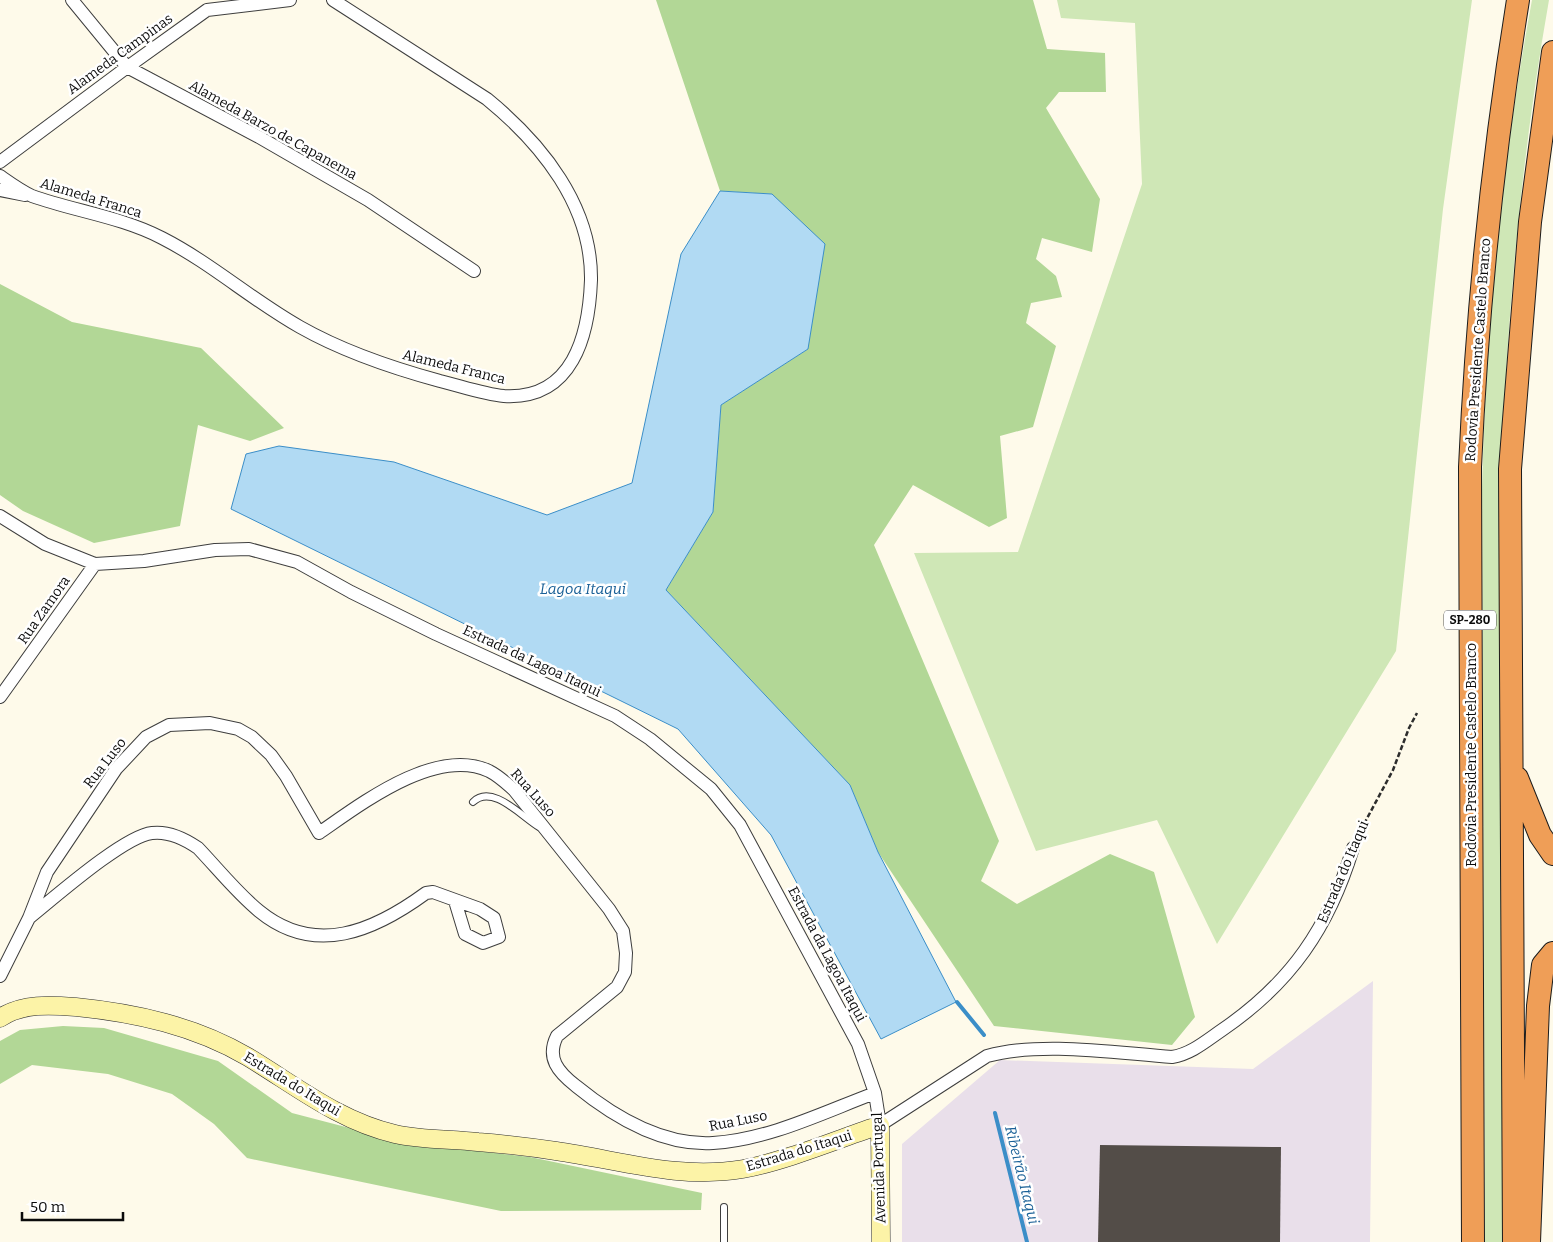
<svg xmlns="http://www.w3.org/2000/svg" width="1553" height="1242" viewBox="0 0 1553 1242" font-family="Bitter,serif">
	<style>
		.industrial { fill: #e9dfea }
		.green { fill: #cfe7b6 }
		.forest { fill: #b2d796 }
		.water { fill: #b1daf3; stroke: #3b8ec8 }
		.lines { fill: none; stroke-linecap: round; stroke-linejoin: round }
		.stream { stroke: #3b8ec8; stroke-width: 4 }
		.building { fill: #534d48 }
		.lane-casing { stroke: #3e3e3e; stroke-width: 8 }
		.street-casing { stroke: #3e3e3e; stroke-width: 14 }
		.secondary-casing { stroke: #2d2d2d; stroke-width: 19 }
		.highway-casing { stroke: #1c1c1c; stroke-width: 24 }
		.path { stroke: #2d2d2d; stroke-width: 2.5; stroke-dasharray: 5 2.5; stroke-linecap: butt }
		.lane { stroke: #fff; stroke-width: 6 }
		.street { stroke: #fff; stroke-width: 12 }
		.secondary { stroke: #fcf3a7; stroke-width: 18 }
		.highway { stroke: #ef9e57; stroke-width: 22 }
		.labels { text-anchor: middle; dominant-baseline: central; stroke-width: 5; stroke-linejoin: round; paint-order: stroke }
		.shield { fill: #fff; stroke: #545454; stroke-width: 1 }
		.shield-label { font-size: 12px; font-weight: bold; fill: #0b0b0b }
		.street-label { font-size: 14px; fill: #0b0b0b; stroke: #fff }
		.water-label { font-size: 15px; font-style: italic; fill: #1a6097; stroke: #fff }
	</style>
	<rect width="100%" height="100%" fill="#fefaea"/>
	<path class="industrial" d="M1373 981 1370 1242H902V1144L1000 1060 1253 1069Z"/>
	<path class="green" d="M1057 0H1472L1443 209 1396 651 1217 944 1157 820 1036 851 914 553 1018 552 1142 184 1135 23 1061 18Z
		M1532 0H1549C1521 158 1507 316 1501 476L1503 1242H1485L1482 489C1486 325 1502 161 1532 0Z"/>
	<path class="forest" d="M656 0H1033L1047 49 1105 53 1106 92H1059L1046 108 1100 199 1092 252 1042 238 1036 259 1056 276 1062 297 1031 303 1026 323 1056 346 1033 427 1000 436 1007 518 989 527 913 485 874 545 999 841 981 881 1017 904 1110 854 1154 872 1195 1017 1172 1045 994 1026 878 852 850 785 666 590 713 512 721 405 808 349 772 194 720 191Z
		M0 284 72 322 201 348 284 428 250 441 198 425 180 526 94 543 23 511 0 495Z
		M63 1026 104 1028 218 1061 292 1113 407 1143 530 1157 702 1193 701 1210 501 1211 247 1158 214 1124 172 1094 108 1074 32 1065 0 1084V1041L20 1030Z"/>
	<path class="water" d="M720 191 772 194 825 244 808 349 721 405 713 512 666 590 850 785 878 852 956 1002 881 1039 771 835 678 729 231 509 246 454 279 446 394 462 547 515 632 483 681 254Z"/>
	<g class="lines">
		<path class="stream" d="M957 1002 984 1035
			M995 1113 1027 1242"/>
	</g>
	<path class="building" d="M1100 1145 1281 1147 1280 1242H1098Z"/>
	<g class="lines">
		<defs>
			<path id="lane" d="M473 802C492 783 522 817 539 827
				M724 1207V1242"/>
			<path id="street" d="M72 0 127 67 259 137 368 200 474 271
				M0 162 122 71 207 10 290 0
				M0 176C10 183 21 191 32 196 74 211 122 217 162 238 211 263 252 300 300 327 344 352 392 368 440 381 461 386 483 394 504 396 573 400 589 335 591 280 592 206 542 144 487 99L333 0
				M0 190 25 195
				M0 516 45 544 95 564 144 561 215 550 249 549 297 562 351 592 436 634 615 716 650 739 711 789 740 825 858 1044 875 1093 880 1125 987 1056C1042 1041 1115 1053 1172 1057 1191 1054 1206 1041 1222 1030 1291 983 1329 927 1353 848
				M0 697 95 564
				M29 918C54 898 124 836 152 833 169 831 185 839 198 848 218 869 237 893 259 911 315 957 374 931 426 893L433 892 480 909 494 918 499 937 483 943 465 934 455 901
				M0 976 29 918 47 872 116 769 146 737 169 725 210 723 238 729 252 737 271 755 286 776 319 833C361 804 436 746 489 771 499 776 506 783 514 790L609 909 623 931 626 953 625 972 617 987 557 1036C546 1058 558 1072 576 1086 614 1117 662 1146 713 1143 768 1140 824 1112 875 1093"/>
			<path id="secondary" d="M0 1018C22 1003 51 1005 76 1007 136 1013 195 1026 248 1057 296 1086 339 1121 395 1134 422 1140 450 1139 478 1142 504 1144 530 1147 556 1151 620 1160 678 1180 743 1169 786 1161 838 1139 880 1125L881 1242"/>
			<path id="highway" d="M1517 778 1540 835 1553 854
				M1473 1242 1470 467C1477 310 1493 155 1518 0
				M1514 1242 1510 469 1530 222 1553 52
				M1529 1242 1538 1006 1543 965 1553 953"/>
		</defs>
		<use href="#lane" class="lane-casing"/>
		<use href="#street" class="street-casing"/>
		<use href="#secondary" class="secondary-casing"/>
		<use href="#highway" class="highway-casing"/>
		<path class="path" d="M1357 837 1393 770 1409 728 1417 713"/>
		<use href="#lane" class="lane"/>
		<use href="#street" class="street"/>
		<use href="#secondary" class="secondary"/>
		<use href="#highway" class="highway"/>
	</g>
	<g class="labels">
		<rect class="shield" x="1444" y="610.5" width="52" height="19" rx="4"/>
		<g class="shield-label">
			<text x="1470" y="620">SP-280</text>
		</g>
		<g class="street-label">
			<text transform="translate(120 54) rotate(-36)">Alameda Campinas</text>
			<text transform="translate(273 130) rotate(29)">Alameda Barzo de Capanema</text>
			<text transform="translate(91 198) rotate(17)">Alameda Franca</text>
			<text transform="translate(1478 350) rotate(-86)">Rodovia Presidente Castelo Branco</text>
			<text transform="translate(454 367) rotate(14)">Alameda Franca</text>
			<text transform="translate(44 610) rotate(-55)">Rua Zamora</text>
			<text transform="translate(532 661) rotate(25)">Estrada da Lagoa Itaqui</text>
			<text transform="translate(1471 755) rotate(-90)">Rodovia Presidente Castelo Branco</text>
			<text transform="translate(105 763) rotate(-52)">Rua Luso</text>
			<text transform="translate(533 793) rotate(48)">Rua Luso</text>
			<text transform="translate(1343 872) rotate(-67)">Estrada do Itaqui</text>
			<text transform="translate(827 954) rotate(62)">Estrada da Lagoa Itaqui</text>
			<text transform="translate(292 1084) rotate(31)">Estrada do Itaqui</text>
			<text transform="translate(738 1121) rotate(-11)">Rua Luso</text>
			<text transform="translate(799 1151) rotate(-17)">Estrada do Itaqui</text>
			<text transform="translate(879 1168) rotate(-92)">Avenida Portugal</text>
		</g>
		<g class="water-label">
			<text x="583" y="589">Lagoa Itaqui</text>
			<text transform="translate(1022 1175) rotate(76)">Ribeirão Itaqui</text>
		</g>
	</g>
	<path d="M22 1212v8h101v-8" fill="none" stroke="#0b0b0b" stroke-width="2.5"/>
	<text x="30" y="1212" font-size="15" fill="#0b0b0b" stroke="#ffffff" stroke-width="4" paint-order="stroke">50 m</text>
</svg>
